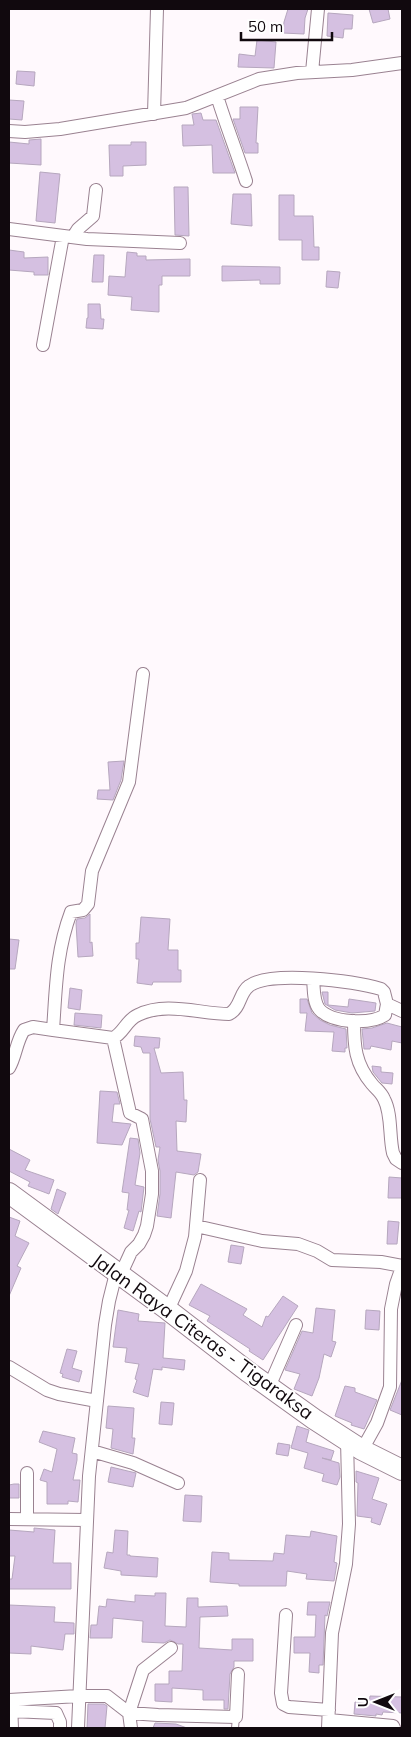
<svg xmlns="http://www.w3.org/2000/svg" width="411" height="1737" viewBox="0 0 411 1737" font-family="Mulish,sans-serif">
	<style>
		.building { fill: #d5c0e1; stroke: #b6a7be }
		.lines { fill: none; stroke-linecap: round; stroke-linejoin: round }
		.lane-casing { stroke: #9a8291; stroke-width: 8 }
		.street-casing { stroke: #9a8291; stroke-width: 14 }
		.primary-casing { stroke: #9a8291; stroke-width: 22 }
		.lane { stroke: #fff; stroke-width: 6 }
		.street { stroke: #fff; stroke-width: 12 }
		.primary { stroke: #fff; stroke-width: 20 }
		.labels { text-anchor: middle; dominant-baseline: central; stroke-width: 4; stroke-linejoin: round; paint-order: stroke }
		.street-label { font-size: 19px; fill: #11090e; stroke: #fff }
	</style>
	<rect width="100%" height="100%" fill="#fff9fd"/>
	<path class="building" d="M288 9H308L305 18 304 34 283 33 284 22Z
		M369 9H388L390 19 373 23Z
		M328 13 353 15 352 29H344L343 38 327 36Z
		M257 40 276 42 274 68 238 67 239 54 255 56Z
		M17 71 35 72 34 86 16 84Z
		M9 100 24 101 22 120 9 119Z
		M240 107H258L256 143H258V153H245L233 119H240Z
		M201 113 203 120H216L235 173H213L212 145 183 146 182 125H194L192 114Z
		M41 139V165L9 163V142L29 144V140Z
		M131 142H146V165L123 166V176H110L109 145H131Z
		M40 172 60 174 55 223 36 221Z
		M174 187H188L189 236 175 235Z
		M233 194H251L252 226 231 224Z
		M279 195H294V216H313L314 247H319V260H302V240H279Z
		M9 250 24 252V258L48 257V275H34V272L9 270Z
		M127 252 137 253V256H146V260L190 259V276H162V285H159V312L131 310 132 297 108 295 109 276 125 277Z
		M94 255H104L103 282H92Z
		M222 266 280 267V284H260V280L222 281Z
		M327 271 340 272 338 288 326 287Z
		M88 304H100L101 319H104L103 329 86 328 87 318H88Z
		M124 761 121 780 113 800 97 799 98 790H110L108 762Z
		M90 914V943L92 942 93 956 78 957 76 923 77 919 85 918Z
		M141 917 170 919 168 950H178V970H181V982H153L152 985 137 983 139 959H136V943H139Z
		M9 939 19 940 15 969H9Z
		M70 988 82 990 80 1010 68 1008Z
		M322 992H328V1005L348 1007 349 999 376 1003 375 1011 352 1013 335 1010 325 1004Z
		M300 999H307L312 1013 320 1020 330 1025 346 1029 347 1048H345V1052L332 1051 334 1032 305 1031 307 1013H300Z
		M75 1013 102 1015 101 1028 74 1025Z
		M387 1023 402 1027V1043L392 1041 391 1050 371 1046 370 1049H364L362 1029 372 1028Z
		M135 1036 160 1038 159 1048H154L161 1073 183 1072 184 1100H187L186 1122 176 1121 177 1151 201 1154 198 1172 194 1175 176 1172 171 1218 157 1216 160 1194V1171L158 1160 160 1147H156L150 1119V1053H143L141 1047 134 1046Z
		M372 1066 381 1067V1072L393 1073 392 1084 382 1083 373 1072Z
		M100 1091 117 1092 120 1104H114L112 1122 131 1124 122 1145 97 1143Z
		M130 1138 138 1139 140 1153 135 1185 144 1187 141 1212 139 1211 133 1231 124 1228 129 1210H127L129 1193 122 1192Z
		M9 1149 30 1160 25 1170 54 1180 49 1194 28 1186 30 1182 9 1171Z
		M389 1177 402 1178V1198H388Z
		M57 1189 66 1193 58 1214 51 1209Z
		M9 1217 20 1221 15 1236 29 1243 17 1266 21 1268 9 1296Z
		M388 1221 399 1222 397 1244H387Z
		M231 1245 244 1247 241 1264 228 1262Z
		M201 1284 247 1309 243 1315 262 1327 266 1316 268 1317 283 1296 298 1306 263 1360 249 1351 250 1349 207 1321 210 1316 189 1305Z
		M316 1308 335 1310 332 1341 336 1342 331 1357 324 1354 319 1378 312 1396 294 1389 300 1374 285 1370 302 1331 313 1333Z
		M118 1310 139 1314 138 1321 165 1323 163 1358 185 1360 184 1370 162 1367V1370L153 1369 148 1397 133 1392 137 1380 135 1379 139 1364 125 1362 127 1348 113 1347Z
		M366 1310 380 1311 379 1330 365 1329Z
		M67 1349 77 1351 72 1368 82 1371 79 1382 62 1377 63 1374 60 1373Z
		M402 1380V1415L390 1410Z
		M345 1386 355 1388V1392L377 1400 364 1429 351 1425 352 1423 335 1416Z
		M161 1402 174 1403 172 1425 159 1424Z
		M108 1406 134 1408 132 1438H135L133 1454 111 1448 113 1429 106 1428Z
		M297 1426 309 1430 306 1442 334 1451 331 1460 322 1458 339 1463 340 1477 337 1485 322 1481 324 1474 304 1468 308 1453 291 1448Z
		M43 1431 75 1438 72 1453 77 1454V1460L73 1480H80L78 1502 68 1501V1504H47V1482L40 1480 44 1469 52 1472 57 1449 39 1442Z
		M278 1443 290 1445 288 1456 276 1454Z
		M111 1467 136 1473 133 1487 108 1482Z
		M356 1471 379 1478 372 1499 387 1504 380 1525 371 1522 372 1518 357 1516 358 1483 356 1482Z
		M14 1484H19V1498H9V1485Z
		M185 1495 202 1496 201 1522 183 1521Z
		M34 1528 55 1530 53 1563H71V1589H9V1579H12L15 1556H9V1530L34 1532Z
		M115 1530 128 1531 127 1555H130V1556L158 1558 157 1577 121 1575V1571L104 1568 107 1552 113 1553Z
		M311 1531 337 1536 334 1562 337 1563 334 1581 306 1579 307 1574 287 1571 286 1586H239V1584L210 1582 212 1552 229 1553V1560L273 1561 274 1553 284 1554 286 1535 310 1537Z
		M155 1593H166L165 1626 186 1627 187 1598H198V1607L227 1606 228 1616 200 1617 199 1648 232 1650V1639H253V1661H234V1667L230 1674 228 1709H224V1700H203V1690L172 1688V1702L155 1701V1684H169V1671H182L183 1644H178L170 1640 164 1643 142 1642 143 1621 113 1618 112 1638H90L91 1625H97L99 1606 106 1607 107 1599 135 1602V1595L155 1596Z
		M308 1602H330L327 1616 325 1615 323 1665H319V1673L309 1672 310 1653H294V1637H315L316 1615H307Z
		M9 1605 55 1607 54 1622 74 1623V1634H65L63 1650 31 1646V1654L9 1653Z
		M370 1696 402 1697V1713L383 1712 382 1715 376 1714V1716L354 1714 355 1702 369 1704Z
		M88 1704H104L107 1706 105 1728H87Z
		M155 1723 176 1724 187 1728H153Z"/>
	<g class="lines">
		<defs>
			<path id="lane" d="M235 1728 236 1717"/>
			<path id="street" d="M312 72 318 9
				M217 96C226 125 237 153 246 181
				M154 114 157 9
				M9 131 25 132 60 129 186 108 259 79 297 73 352 70 402 63
				M9 229 87 239 180 243
				M73 237 78 229 93 216 96 190
				M43 345 63 236
				M313 979C314 988 313 1001 319 1009 331 1023 370 1025 385 1015L387 1004
				M354 1021C354 1046 355 1064 372 1084 376 1089 381 1092 384 1099 392 1114 389 1136 393 1153L396 1159 402 1163
				M53 1030 113 1038C124 1033 126 1020 138 1015 166 1001 200 1014 229 1014 241 1008 239 993 249 986 270 970 354 981 381 989L384 992 387 1004 402 1011
				M113 1038 130 1113 142 1119 152 1171V1194L147 1226 144 1235 139 1244 131 1252 120 1276
				M9 1068C16 1056 16 1042 24 1030L33 1027 53 1030C56 988 56 952 71 912L83 910 88 904 92 871 129 782 143 674
				M196 1226 262 1241 298 1244 317 1251 332 1260 381 1262 402 1266
				M168 1310 186 1271 195 1237 200 1180
				M9 1367 47 1390 59 1394 97 1401
				M269 1387 296 1325
				M362 1450 377 1423 390 1387 391 1309 396 1284 402 1267
				M92 1451 133 1463 178 1483
				M27 1473V1519
				M9 1519 86 1520
				M286 1615 281 1693 283 1704 289 1707 329 1710
				M9 1700 79 1696H107L129 1713 158 1715 236 1717 238 1674
				M11 1703 12 1728
				M12 1711 56 1713 60 1722V1728
				M329 1720 393 1726 394 1728
				M78 1728 89 1476 105 1325 109 1301 116 1273
				M131 1728 129 1713 143 1670 171 1648
				M328 1728 332 1633 346 1564 349 1524 347 1440"/>
			<path id="primary" d="M9 1193 168 1310 247 1371 314 1419 362 1450 402 1470"/>
		</defs>
		<use href="#lane" class="lane-casing"/>
		<use href="#street" class="street-casing"/>
		<use href="#primary" class="primary-casing"/>
		<use href="#lane" class="lane"/>
		<use href="#street" class="street"/>
		<use href="#primary" class="primary"/>
	</g>
	<g class="labels">
		<g class="street-label">
			<text transform="translate(203 1336) rotate(36)">Jalan Raya Citeras - Tigaraksa</text>
		</g>
	</g>
	<rect width="411" height="1737" fill="none" stroke="#11090e" stroke-width="20"/>
	<g transform="translate(376 1702) rotate(270)" stroke="#ffffff" stroke-width="4" paint-order="stroke">
	<path d="M0-4L9 19L0 12L-9 19Z" fill="#11090e"/>
	<text y="-8" font-size="14" font-weight="bold" text-anchor="middle" fill="#11090e">U</text>
	</g>
	<path d="M241 32v8h91v-8" fill="none" stroke="#11090e" stroke-width="2.5"/>
	<text x="248" y="32" font-size="15" fill="#11090e" stroke="#ffffff" stroke-width="4" paint-order="stroke">50 m</text>
</svg>
